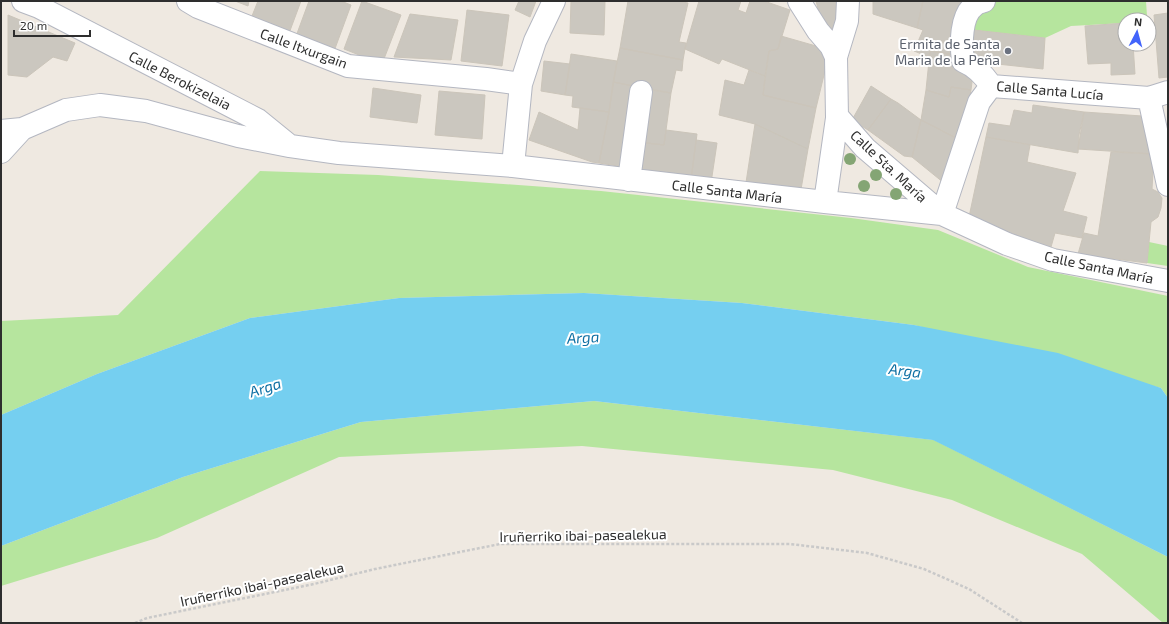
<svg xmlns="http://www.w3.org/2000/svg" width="1169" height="624" viewBox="0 0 1169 624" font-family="'Exo 2',sans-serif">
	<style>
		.green { fill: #b6e59e }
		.water { fill: #75cff0 }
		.building { fill: #cbc7bf; stroke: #cbc5ba }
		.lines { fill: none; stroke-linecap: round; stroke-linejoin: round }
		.street-casing { stroke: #b4b7c1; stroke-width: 24 }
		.path { stroke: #c9c9c9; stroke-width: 2.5; stroke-dasharray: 3 2; stroke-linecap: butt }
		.street { stroke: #fff; stroke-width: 22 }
		.tree { fill: #84a574 }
		.worship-dot { fill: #6b7280; stroke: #fff; stroke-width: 1.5 }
		.labels { text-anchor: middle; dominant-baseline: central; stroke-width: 4; stroke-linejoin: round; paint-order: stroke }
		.worship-label { font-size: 14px; fill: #5b616d; stroke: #fff; text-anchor: end }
		.street-label { font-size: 14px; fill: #2e2e2e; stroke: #fff }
		.water-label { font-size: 15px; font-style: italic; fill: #0d6fa3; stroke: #fff }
	</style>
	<rect width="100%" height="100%" fill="#efe9e1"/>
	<path class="green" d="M978 1H1146L1147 16 1141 20H1125V23L1071 26 1045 38 974 30Z
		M260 171 378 175 601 191 851 218 938 230 1028 267 1168 296V398L1161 388 914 325 742 303 584 293 399 298 250 318 97 374 1 415V321L118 315Z
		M1149 242 1168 246V266L1147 263Z
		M594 401 934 440 1168 557V623H1163L1082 554 952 500 833 470 582 446 339 457 157 538 1 586V546L183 477 361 422Z"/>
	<path class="water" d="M584 293 742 303 914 325 1058 353 1161 388 1168 398V557L933 440 594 401 361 422 183 477 1 546V415L97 374 250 318 399 298Z"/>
	<path class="building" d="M235 1H249L248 6Z
		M258 1H301L288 36 250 21Z
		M309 1H341L351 5 333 54 295 39Z
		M362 1 401 15 382 64 344 49Z
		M519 1H536L530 17 515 10Z
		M571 1H605L604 35 570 33Z
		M628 1H677L688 3 679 42 686 43 683 60 620 48Z
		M699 1H741L738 10 746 13 750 1H764L790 10 778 49 769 51 765 76 722 59 719 64 685 49Z
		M816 1H840L845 24 824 31Z
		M873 1H923L917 28 873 14Z
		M923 1H961L955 55 930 51 929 57 914 51 923 30 917 28Z
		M467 10 509 15 502 66 461 61Z
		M1168 13V77L1159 78 1154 15Z
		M410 14 458 20 451 60 394 57Z
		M8 15 75 43 67 61 53 57 27 77 8 75Z
		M1125 23V44H1133L1135 74 1111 75V63L1088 64 1085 26Z
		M974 30 1045 38 1043 69 970 61Z
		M781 36 830 50 816 108 763 95 769 51 778 49Z
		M620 48 683 60 682 71 676 70 671 93 613 82Z
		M930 51 955 55 953 69 973 74 971 90 951 87 949 97 926 90Z
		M571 54 617 61 609 112 572 107 573 96 565 95Z
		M544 61 570 64 565 95 541 91Z
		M749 70 765 76 763 95 816 108 808 149 755 124 719 115 725 80 744 85Z
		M613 82 638 87 625 167 599 163 609 112Z
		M871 86 891 99 868 130 852 120Z
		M951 87 971 90 962 141 921 120 926 90 949 97Z
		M373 88 421 95 417 123 370 117Z
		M645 89 671 93 664 145 638 142Z
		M439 91 485 95 482 139 435 135Z
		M891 99 898 103 921 120 912 157 904 156 868 130Z
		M1033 105 1084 112 1079 135 1078 153 986 137 989 123 1010 126 1014 110 1032 113Z
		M580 108 609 112 599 163 592 162 529 140 539 112 578 130Z
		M1084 112 1142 116 1154 154 1078 149Z
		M921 120 962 141 944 183 912 157Z
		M755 124 808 149 800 195 745 189Z
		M666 130 697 134 691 180 635 174 638 142 664 145Z
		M986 137 1030 145 1027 162 1076 173 1063 211 1087 217 1082 238 1055 233 1049 254 969 217Z
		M696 140 717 143 711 183 691 180Z
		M1111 152 1154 154 1152 189 1158 192 1162 198 1161 208 1158 217 1151 222 1147 263 1078 254 1084 233 1098 236Z"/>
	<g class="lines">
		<defs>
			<path id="street" d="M23 1 39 7 258 120 290 146 339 153 513 166 825 202 942 214 1007 244 1053 260 1168 281
				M188 1 198 7 348 66 486 79 521 84
				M799 1 818 31 831 46 836 57 837 118 825 202
				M984 1C981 2 977 3 975 5 960 15 961 45 963 61 975 66 984 75 991 86
				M836 57 847 21 848 1
				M991 86 1149 98 1168 92
				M1149 98 1168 185
				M837 116 865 148 942 214 979 102 991 86
				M1 131 22 129 66 110 100 105 146 111 238 136 289 146
				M1 152 22 129
				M513 166 521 84 535 41 554 1
				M629 180 641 92"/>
		</defs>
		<use href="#street" class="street-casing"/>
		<path class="path" d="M135 623 147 618 314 584 375 569 500 544H790L867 553 924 569 969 589 1022 623"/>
		<use href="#street" class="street"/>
	</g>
	<g class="tree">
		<circle cx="850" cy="159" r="6"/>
		<circle cx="876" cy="175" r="6"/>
		<circle cx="864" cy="186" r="6"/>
		<circle cx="896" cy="194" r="6"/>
	</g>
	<circle class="worship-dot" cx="1008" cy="51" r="4"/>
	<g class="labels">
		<g class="worship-label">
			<text x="1000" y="43">Ermita de Santa<tspan x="1000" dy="16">Maria de la Peña</tspan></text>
		</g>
		<g class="street-label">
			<text transform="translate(304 48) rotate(20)">Calle Itxurgain</text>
			<text transform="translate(180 80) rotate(27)">Calle Berokizelaia</text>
			<text transform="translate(1050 90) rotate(5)">Calle Santa Lucía</text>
			<text transform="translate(889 166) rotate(43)">Calle Sta. María</text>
			<text transform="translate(727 191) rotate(7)">Calle Santa María</text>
			<text transform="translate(1099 267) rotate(12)">Calle Santa María</text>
			<text transform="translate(583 535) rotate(-1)">Iruñerriko ibai-pasealekua</text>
			<text transform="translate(262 584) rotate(-12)">Iruñerriko ibai-pasealekua</text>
		</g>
		<g class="water-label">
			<text transform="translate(583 337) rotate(-3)">Arga</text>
			<text transform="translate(905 370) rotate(7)">Arga</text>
			<text transform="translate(265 387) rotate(-17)">Arga</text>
		</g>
	</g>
	<rect width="1169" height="624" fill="none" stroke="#2e2e2e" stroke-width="4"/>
	<g transform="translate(1137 32) rotate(6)"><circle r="19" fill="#ffffff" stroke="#ababab"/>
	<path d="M0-3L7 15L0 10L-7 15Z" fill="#4264fb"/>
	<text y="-6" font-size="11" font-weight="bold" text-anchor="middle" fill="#2e2e2e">N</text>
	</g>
	<path d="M14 30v6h76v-6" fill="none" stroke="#2e2e2e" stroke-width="2"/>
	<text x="20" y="30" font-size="12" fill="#2e2e2e" stroke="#ffffff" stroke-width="3" paint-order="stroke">20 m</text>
</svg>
